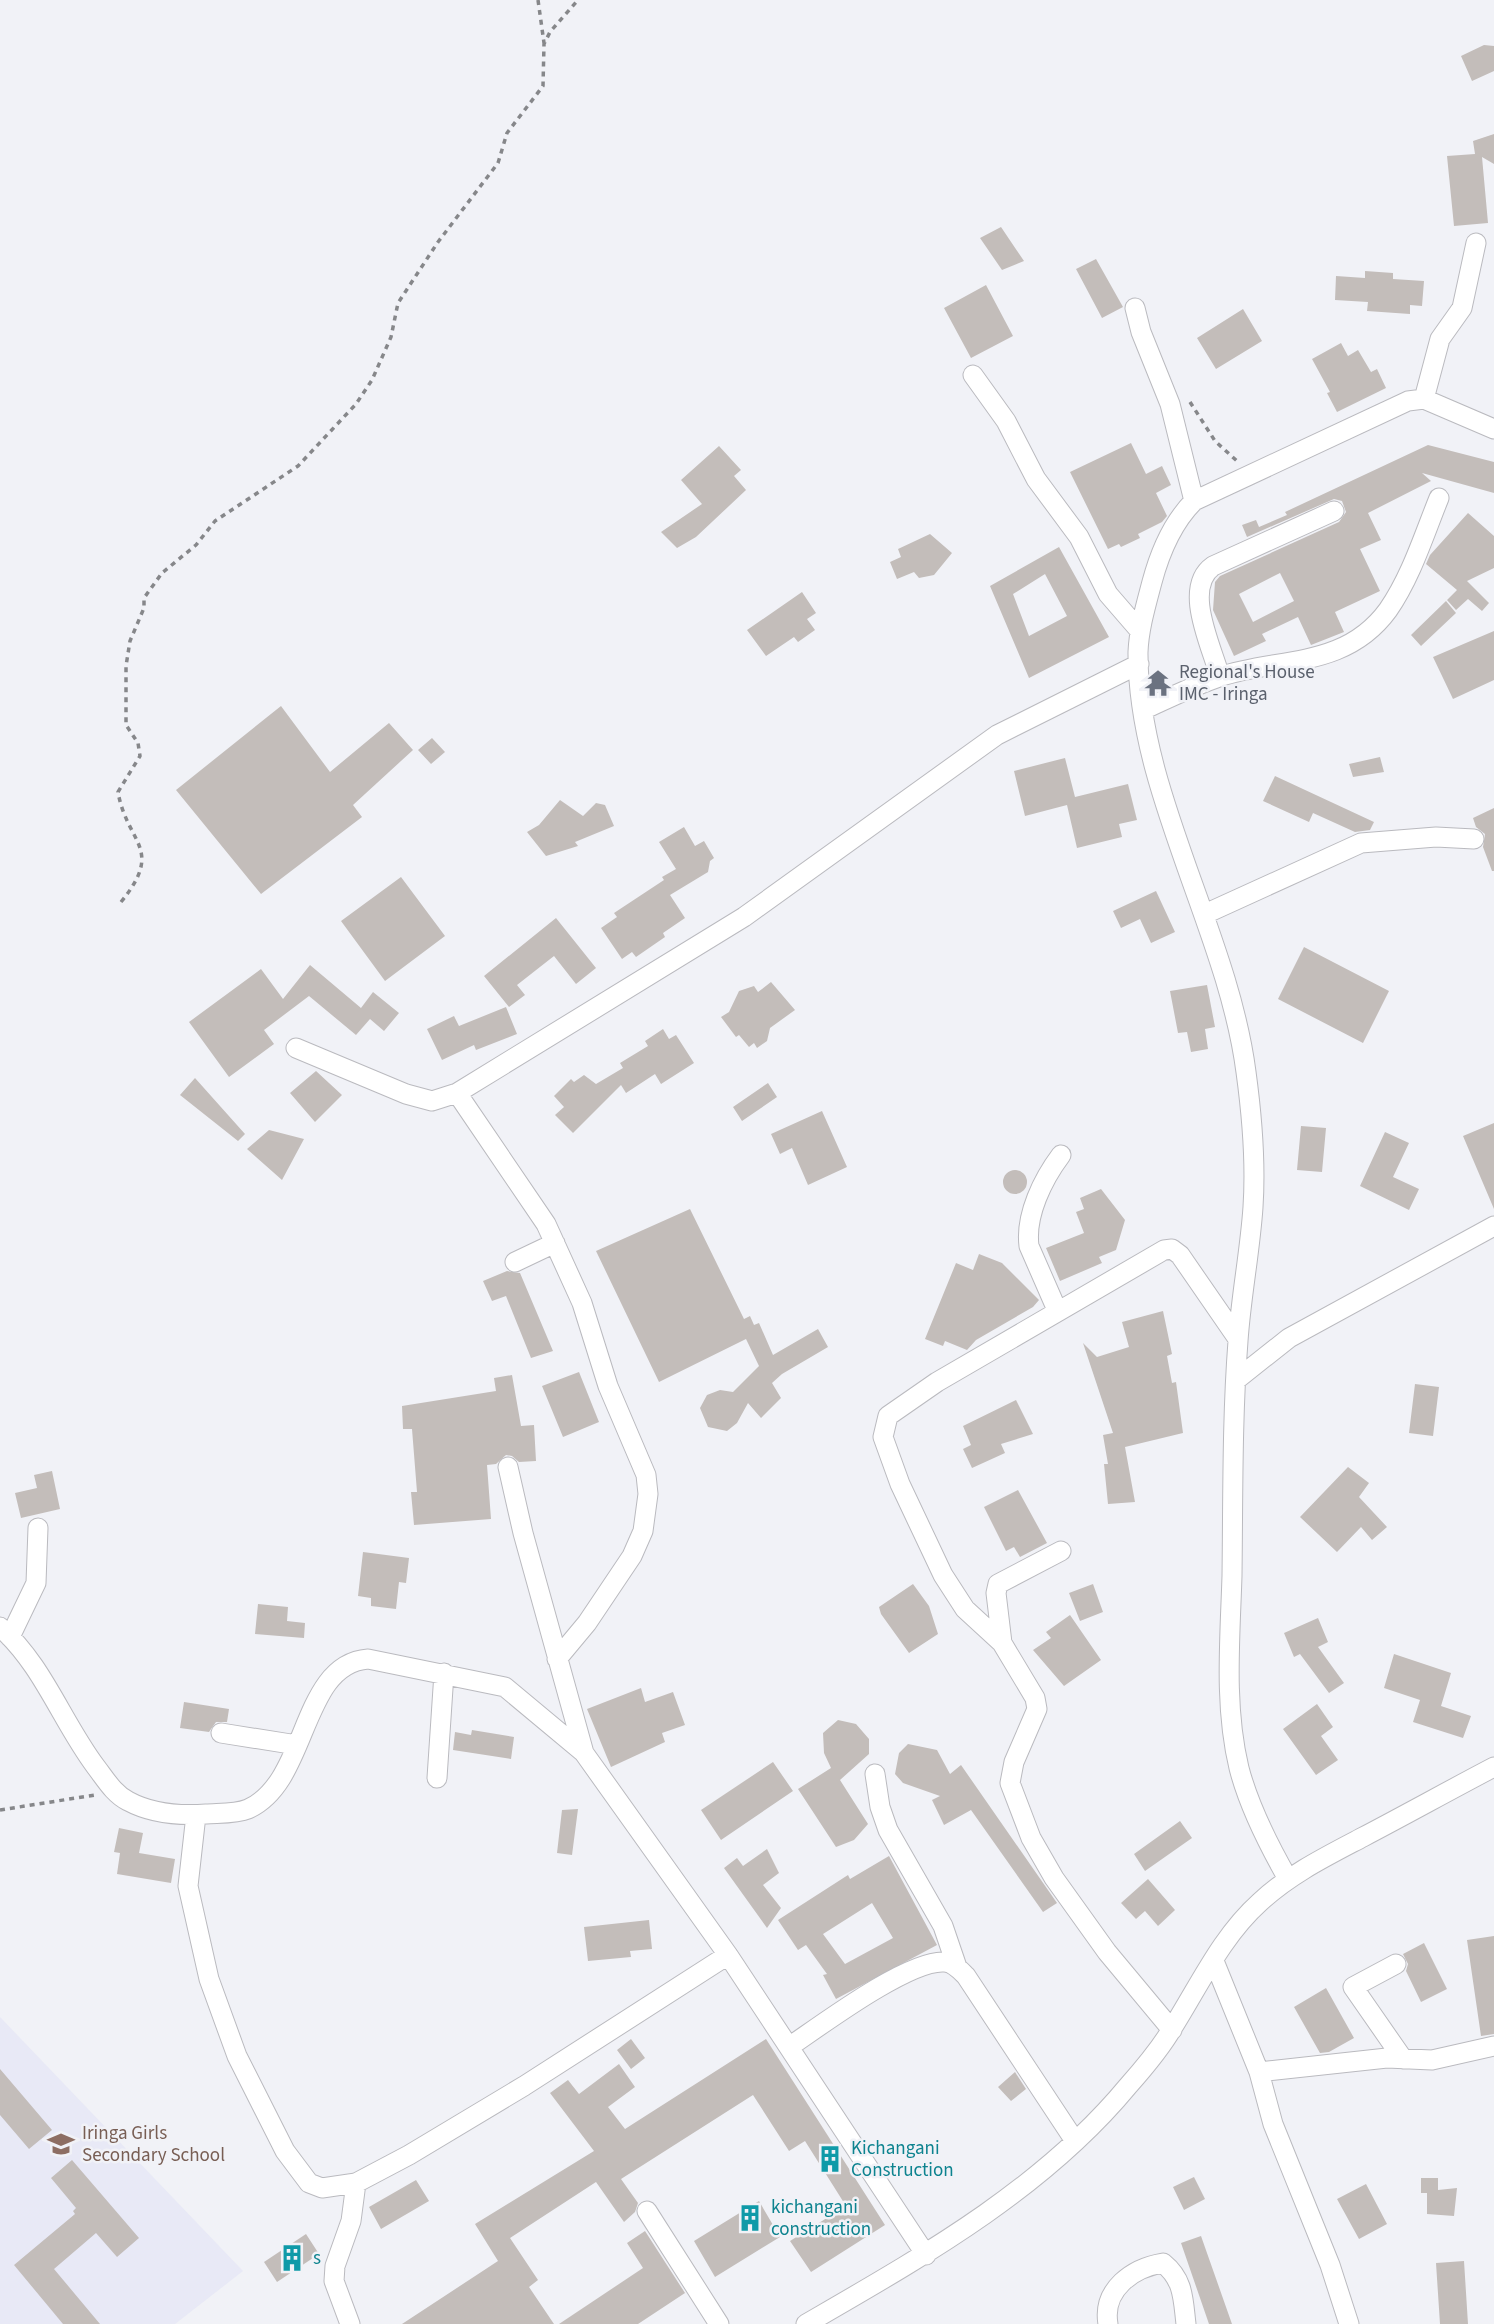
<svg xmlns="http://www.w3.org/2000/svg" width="1494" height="2324" viewBox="0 0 1494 2324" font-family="'Source Sans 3',sans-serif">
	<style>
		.built { fill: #e8e9f6 }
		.building { fill: #c3bdba; fill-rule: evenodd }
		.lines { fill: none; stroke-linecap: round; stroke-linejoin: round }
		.minor-casing { stroke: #bababf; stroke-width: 21 }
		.path { stroke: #86878a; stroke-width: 3.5; stroke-dasharray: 5 5; stroke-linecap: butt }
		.minor { stroke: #fff; stroke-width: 19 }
		.labels { text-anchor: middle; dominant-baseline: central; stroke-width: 5; stroke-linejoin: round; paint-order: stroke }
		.worship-label { font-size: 19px; fill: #5b616d; stroke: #f1f2f7; text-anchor: start }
		.education-label { font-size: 19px; fill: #785e54; stroke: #f1f2f7; text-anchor: start }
		.culture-label { font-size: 19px; fill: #0d838f; stroke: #f1f2f7; text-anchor: start }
	</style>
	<rect width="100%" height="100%" fill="#f1f2f7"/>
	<path class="built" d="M0 2017 243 2271 175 2324H0Z"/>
	<path class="building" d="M1484 45 1494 46V71L1472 81 1461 56Z
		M1494 134V164L1482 157 1488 223 1454 226 1447 156 1475 154 1473 141Z
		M1001 227 1024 261 1002 270 980 238Z
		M1096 259 1123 307 1102 318 1076 269Z
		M1365 271 1393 273V279L1424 281 1422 306 1410 305V314L1367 311 1368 302 1335 300 1336 276 1365 278Z
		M986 285 1013 336 971 358 944 308Z
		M1243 309 1262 341 1216 369 1197 338Z
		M1341 343 1348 356 1358 350 1371 372 1377 369 1386 388 1337 412 1327 393 1330 392 1312 359Z
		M1131 443 1146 474 1162 466 1171 485 1156 493 1167 516 1162 522 1138 534 1140 538 1121 547 1119 544 1108 549 1070 472Z
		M1428 445 1494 462V493L1422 473 1431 481 1368 513 1381 540 1360 549 1380 591 1335 612 1344 632 1311 645 1298 617 1262 634 1266 641 1234 656 1213 610 1215 582 1220 576 1339 522 1346 512 1342 501 1334 499 1247 537 1242 525 1256 520 1259 527 1287 515 1285 512ZM1280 573 1294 601 1253 622 1239 594Z
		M719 446 741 470 734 476 746 490 696 537 677 548 661 532 702 504 681 480Z
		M1468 513 1494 536V568L1467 581 1489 603 1482 611 1468 599 1456 610 1447 600 1457 590 1426 564 1430 555Z
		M930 534 952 553 934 575 919 578 914 572 897 579 890 562 901 557 898 549Z
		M1059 547 1109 637 1029 678 990 586ZM1045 574 1067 616 1029 636 1013 594Z
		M802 592 816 613 807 619 815 630 798 642 794 637 766 656 747 630Z
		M1446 601 1456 613 1421 646 1411 635Z
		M1494 631V680L1453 699 1433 657Z
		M281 706 330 772 389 723 413 750 353 805 362 817 261 894 176 790Z
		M432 738 445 752 431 764 418 750Z
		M1380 757 1384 772 1353 777 1349 764Z
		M1065 758 1075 797 1128 784 1137 820 1119 824 1122 837 1077 848 1067 805 1025 816 1014 771Z
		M1275 776 1374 822 1370 830 1355 832 1313 813 1309 822 1263 801Z
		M560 800 583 816 596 803 605 805 614 826 575 842 578 846 546 856 527 832 539 825Z
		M1494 808V871H1492L1483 847 1485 834 1476 827 1473 818Z
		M684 827 695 846 704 841 714 858 710 861 708 872 670 895 685 918 663 933 665 937 636 957 632 952 622 959 601 928 617 917 614 913 664 880 662 877 676 869 659 842Z
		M401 877 445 936 385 981 341 921Z
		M1156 891 1175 932 1151 943 1140 919 1121 928 1113 911Z
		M556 918 596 968 576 984 554 956 517 985 525 995 509 1007 484 976Z
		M1304 947 1389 991 1363 1043 1278 999Z
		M310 965 361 1008 373 992 399 1013 384 1031 370 1019 356 1035 309 996 264 1030 274 1044 229 1077 189 1022 261 969 283 999Z
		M771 982 795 1010 770 1028 767 1041 757 1048 754 1043 749 1047 739 1035 736 1037 721 1017 729 1012 739 991 754 986 758 992Z
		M1207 985 1215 1027 1205 1029 1208 1049 1191 1052 1187 1032 1178 1033 1170 991Z
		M506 1007 517 1034 476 1050 474 1045 442 1060 427 1029 454 1016 459 1026Z
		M663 1029 669 1039 676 1035 694 1063 661 1084 655 1074 626 1093 621 1085 573 1133 555 1115 564 1107 554 1096 571 1079 574 1082 584 1075 596 1084 623 1068 620 1063 648 1046 645 1041Z
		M316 1071 342 1095 315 1122 290 1093Z
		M195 1078 245 1134 238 1141 180 1095Z
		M768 1083 777 1097 742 1121 733 1107Z
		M822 1111 847 1167 808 1185 792 1148 780 1154 771 1134Z
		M1494 1123V1209L1463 1136Z
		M1301 1126 1326 1128 1322 1172 1297 1170Z
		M269 1130 304 1139 282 1180 247 1149Z
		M1385 1132 1409 1143 1393 1177 1419 1189 1409 1210 1360 1186Z
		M1003 1182a12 12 0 1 1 24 0a12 12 0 1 1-24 0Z
		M1101 1189 1125 1220 1116 1250 1099 1257 1102 1263 1060 1281 1046 1248 1084 1233 1076 1212 1084 1209 1080 1198Z
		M690 1209 744 1319 750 1316 754 1325 759 1323 773 1355 818 1329 828 1347 782 1374 772 1383 781 1398 761 1418 748 1403 737 1423 727 1431 708 1427 700 1408 707 1395 720 1390 733 1392 759 1366 746 1339 659 1382 596 1251Z
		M979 1254 1002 1263 1039 1300 1033 1307 976 1340 967 1350 945 1341 943 1346 925 1339 956 1263 973 1270Z
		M507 1271 520 1273 553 1351 531 1358 506 1296 492 1301 483 1281Z
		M1163 1311 1172 1354 1167 1356 1172 1383 1176 1382 1183 1433 1125 1447 1135 1502 1108 1504 1104 1464H1108L1103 1435 1113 1433 1083 1343 1097 1357 1129 1347 1122 1322Z
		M579 1372 599 1422 563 1437 542 1386Z
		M512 1375 521 1426 534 1425 536 1461 519 1462 512 1456 506 1455 496 1464 487 1465 491 1519 414 1525 411 1492H417L412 1429H403L402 1406 496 1391 494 1378Z
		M1415 1384 1439 1387 1433 1436 1409 1433Z
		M1016 1400 1033 1434 1001 1444 1005 1453 972 1468 963 1449 971 1445 963 1426Z
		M1348 1467 1369 1483 1359 1497 1387 1527 1372 1540 1361 1527 1337 1552 1300 1517Z
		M52 1471 60 1509 21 1518 15 1493 37 1488 34 1475Z
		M1018 1490 1047 1543 1020 1557 1014 1547 1006 1551 984 1507Z
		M363 1552 409 1558 406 1583 399 1582 396 1609 371 1606V1598L358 1596Z
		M913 1584 929 1606 938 1634 909 1653 881 1614 879 1607Z
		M1093 1584 1103 1612 1080 1621 1069 1593Z
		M258 1604 288 1607 287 1621 305 1623 304 1638 255 1634Z
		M1070 1615 1101 1660 1064 1686 1033 1650 1051 1638 1046 1632Z
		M1318 1618 1328 1642 1318 1647 1344 1683 1329 1693 1300 1654 1294 1657 1284 1633Z
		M1394 1654 1451 1673 1441 1706 1471 1716 1463 1738 1413 1722 1420 1700 1384 1688Z
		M641 1688 645 1702 673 1692 685 1725 662 1733 665 1742 611 1767 587 1709Z
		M184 1702 229 1709 227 1722H216L209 1732 180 1728Z
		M1317 1704 1333 1727 1321 1736 1338 1760 1316 1775 1283 1729Z
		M838 1720 856 1724 869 1739V1754L840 1780 868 1824 854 1840 836 1847 798 1789 831 1768 824 1753 823 1733Z
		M472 1730 514 1737 511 1759 453 1750 455 1732 471 1735Z
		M908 1744 937 1750 950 1774 961 1765 1057 1903 1043 1912 971 1810 944 1825 932 1800 940 1796 903 1783 895 1774 899 1753Z
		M773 1762 793 1791 721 1840 701 1810Z
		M578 1809 572 1855 557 1853 562 1810Z
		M1180 1821 1192 1838 1145 1871 1134 1854Z
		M119 1828 143 1833 139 1853 175 1859 171 1883 117 1874 120 1853 114 1852Z
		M767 1849 779 1873 763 1885 781 1908 767 1928 724 1868 737 1858 743 1866Z
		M889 1856 937 1945 836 1999 823 1975 827 1974 806 1945 798 1950 778 1920 848 1875 850 1879ZM872 1903 893 1938 845 1964 823 1934Z
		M1148 1879 1175 1910 1158 1926 1145 1911 1136 1919 1121 1903Z
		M649 1920 652 1949 630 1951 631 1957 588 1961 584 1927Z
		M1494 1936V2034L1481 2036 1467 1940Z
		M1424 1943 1447 1989 1421 2002 1406 1971 1408 1964 1403 1954Z
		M1326 1988 1354 2038 1329 2052 1320 2053 1294 2007Z
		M631 2039 645 2058 631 2069 617 2050Z
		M766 2039 885 2225 811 2272 790 2241 846 2206 805 2141 789 2151 753 2095 621 2179 638 2203 635 2212 624 2222 596 2182 510 2238 538 2280 529 2287 554 2324H402L498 2261 475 2224 594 2151 550 2093 568 2080 579 2094 619 2064 635 2087 608 2107 625 2129Z
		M0 2069 52 2130 29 2149 0 2115Z
		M1015 2072 1026 2089 1011 2101 998 2087Z
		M72 2160 139 2238 117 2257 96 2233 54 2269 100 2324H63L14 2265 75 2214 73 2211 76 2208 51 2178Z
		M1194 2177 1205 2199 1184 2210 1173 2187Z
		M1421 2178H1438V2190L1457 2188 1454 2216 1427 2214V2193H1421Z
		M416 2180 429 2201 381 2229 369 2207Z
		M1366 2184 1387 2224 1359 2239 1337 2199Z
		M759 2201 780 2237 715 2277 694 2241Z
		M645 2231 685 2293 638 2324H559L643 2268 627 2243Z
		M306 2234 319 2254 277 2282 264 2262Z
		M1201 2236 1232 2324H1209L1181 2243Z
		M1464 2261 1468 2324H1440L1436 2263Z"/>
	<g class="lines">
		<defs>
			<path id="minor" d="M1135 308 1141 332 1170 404 1194 501
				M973 375 1006 421 1036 479 1079 537 1108 594 1140 631
				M1424 399 1440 339 1462 308 1476 243
				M1220 677C1212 647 1182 588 1213 566L1334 511
				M1145 709C1169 698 1193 686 1219 677 1279 657 1345 669 1388 610 1411 577 1424 535 1439 498
				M1205 914 1361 843 1436 837 1474 839
				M296 1048 406 1094 432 1101 457 1093 744 917 997 735 1139 664
				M457 1093 546 1224 582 1303 608 1386 646 1475 648 1494 643 1531 632 1556 587 1623 557 1659
				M515 1262 555 1243
				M1057 1310 1029 1246C1025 1215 1043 1179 1061 1155
				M1236 1380 1289 1338 1494 1226
				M508 1467 523 1533 584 1753 728 1955 926 2255
				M0 1627C43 1665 62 1722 96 1767 106 1780 114 1794 128 1801 152 1814 179 1816 206 1814 219 1813 236 1814 248 1809 309 1782 300 1664 368 1659L505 1687 583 1752
				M10 1637 36 1583 38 1528
				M1002 1643 996 1593 998 1584 1061 1551
				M221 1733 297 1745
				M875 1774 880 1807 888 1830 943 1926 957 1967
				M437 1778 444 1673
				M196 1815 188 1886 209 1979 237 2056 285 2151 309 2183 322 2188 356 2183 409 2155 524 2086 728 1955
				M1288 1879C1268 1844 1249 1807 1239 1768 1224 1706 1230 1640 1232 1576 1233 1498 1232 1419 1238 1341 1241 1296 1250 1252 1253 1207 1256 1162 1252 1116 1246 1072 1228 932 1137 792 1138 652 1139 628 1146 605 1152 582 1160 552 1172 523 1194 501L1408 401 1424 399 1494 429
				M1214 1961 1259 2072 1273 2124 1330 2265 1349 2324
				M1396 1964 1353 1987 1403 2059
				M1172 2030 1107 1952 1054 1878 1031 1838 1010 1783 1014 1762 1037 1709 1035 1698 1002 1643 965 1609 943 1575 900 1484 883 1437 888 1416 937 1382 1164 1250 1172 1249 1180 1255 1238 1339
				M789 2047C820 2026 908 1960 944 1962 953 1962 960 1970 966 1976L1075 2141
				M1259 2072 1387 2058 1432 2060 1494 2046
				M647 2211 719 2324
				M350 2324 334 2281 335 2266 351 2221 356 2183
				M806 2324C920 2258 1042 2190 1128 2086 1144 2068 1161 2048 1173 2027 1200 1984 1222 1936 1260 1902 1290 1874 1327 1856 1363 1837 1407 1814 1450 1790 1494 1767
				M1108 2324C1102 2289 1133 2268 1163 2263 1184 2280 1183 2299 1186 2324"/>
		</defs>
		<use href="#minor" class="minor-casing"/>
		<path class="path" d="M538 0 544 43
			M1190 402 1215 441 1237 461
			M121 902C165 848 127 844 118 792L140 756 138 743 126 725V666L130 641 144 608V598L162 573 196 545 215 521 298 466 356 404 372 380 391 337 398 303 438 242 498 163 507 133 543 86 544 44 550 32 578 0
			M0 1810 95 1795"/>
		<use href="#minor" class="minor"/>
	</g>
	<defs>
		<symbol id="temple-bare" viewBox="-9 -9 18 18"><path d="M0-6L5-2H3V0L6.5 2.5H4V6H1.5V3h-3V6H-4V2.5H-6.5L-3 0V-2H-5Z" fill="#6b7280" stroke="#f1f2f7" stroke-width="2.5" paint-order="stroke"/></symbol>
		<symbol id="school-bare" viewBox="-9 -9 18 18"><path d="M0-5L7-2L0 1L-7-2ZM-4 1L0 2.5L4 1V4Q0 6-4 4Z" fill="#8d6e63" stroke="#f1f2f7" stroke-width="2.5" paint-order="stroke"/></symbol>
		<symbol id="building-bare" viewBox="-9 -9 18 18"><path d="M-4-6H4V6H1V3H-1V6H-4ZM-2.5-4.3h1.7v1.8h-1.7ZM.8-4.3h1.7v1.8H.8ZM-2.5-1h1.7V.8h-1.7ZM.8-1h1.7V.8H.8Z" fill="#0f9aa8" stroke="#f1f2f7" stroke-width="2.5" paint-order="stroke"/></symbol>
	</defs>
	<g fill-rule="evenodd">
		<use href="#temple-bare" x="1139" y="664" width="38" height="38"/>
		<use href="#school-bare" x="42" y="2125" width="38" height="38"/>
		<use href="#building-bare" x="811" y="2140" width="38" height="38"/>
		<use href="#building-bare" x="731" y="2199" width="38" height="38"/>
		<use href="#building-bare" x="273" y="2239" width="38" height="38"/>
	</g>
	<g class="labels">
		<g class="worship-label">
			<text x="1179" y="672">Regional's House<tspan x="1179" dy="22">IMC - Iringa</tspan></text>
		</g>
		<g class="education-label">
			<text x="82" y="2133">Iringa Girls<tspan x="82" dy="22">Secondary School</tspan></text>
		</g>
		<g class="culture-label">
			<text x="851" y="2148">Kichangani<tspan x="851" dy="22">Construction</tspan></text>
			<text x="771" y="2207">kichangani<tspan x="771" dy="22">construction</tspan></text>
			<text x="313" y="2258">s</text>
		</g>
	</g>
</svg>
